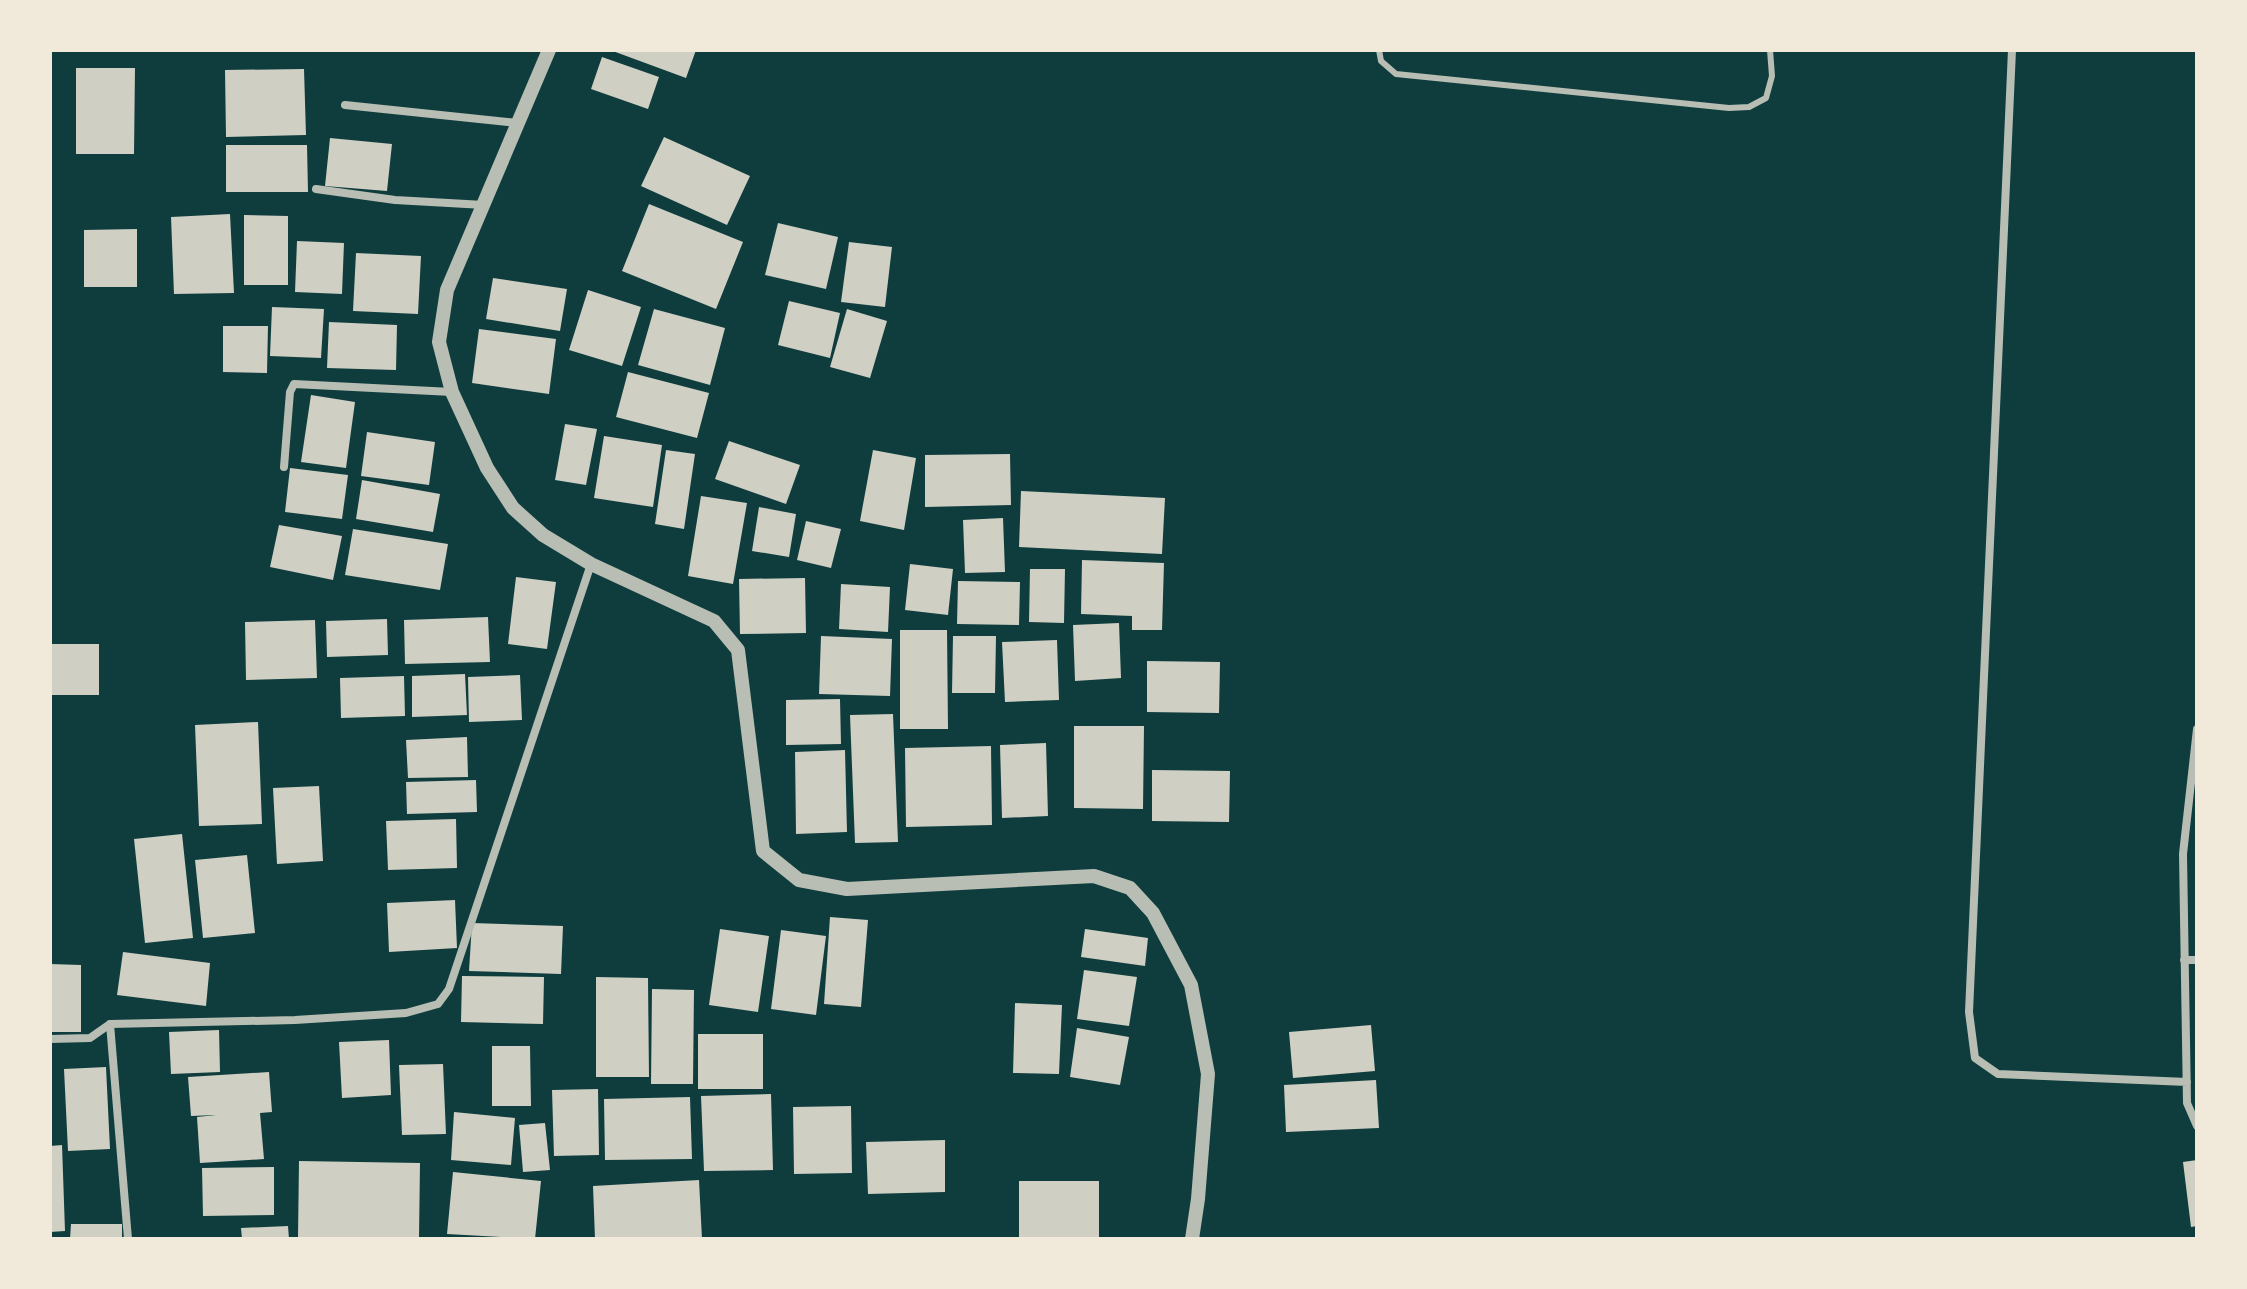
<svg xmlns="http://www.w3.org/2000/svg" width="2247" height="1289" viewBox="0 0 2247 1289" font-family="Ubuntu,sans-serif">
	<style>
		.building { fill: #cfcfc3 }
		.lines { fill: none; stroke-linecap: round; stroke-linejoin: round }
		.service { stroke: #b8beb3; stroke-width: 6 }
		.minor { stroke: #b8beb3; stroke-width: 8 }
		.tertiary { stroke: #b8beb3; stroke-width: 14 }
	</style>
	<rect width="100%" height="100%" fill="#0f3d3e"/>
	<path class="building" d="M610 50H696L686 78Z
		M602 57 659 77 648 109 591 89Z
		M76 68H135L134 154H76Z
		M304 69 306 135 226 137 225 70Z
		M664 137 750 176 727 225 641 186Z
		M330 138 392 144 387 191 325 186Z
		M226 145H307L308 192H226Z
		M649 204 743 242 716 309 622 271Z
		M230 214 234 293 174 294 171 217Z
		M244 215 288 216V285H244Z
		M778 223 838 237 826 289 765 275Z
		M137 229V287H84V230Z
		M297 241 344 243 342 294 295 292Z
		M849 242 892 247 885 307 841 302Z
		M356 253 421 256 418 314 353 311Z
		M493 278 567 289 560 331 486 319Z
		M588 290 641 307 622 366 569 350Z
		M789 301 840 313 830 358 778 345Z
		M272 307 324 309 321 358 270 356Z
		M654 309 725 328 710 385 638 365Z
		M847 309 887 321 870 378 830 367Z
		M329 322 397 325 396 370 327 368Z
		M223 326H268L267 373 223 372Z
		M479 329 556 339 549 394 472 383Z
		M628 372 709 393 697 438 616 417Z
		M311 395 355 402 346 468 301 462Z
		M565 424 597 429 586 485 555 480Z
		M367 432 435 442 429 485 361 476Z
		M604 436 662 445 653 507 594 498Z
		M729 441 800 465 786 504 715 479Z
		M666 450 695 454 684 529 655 524Z
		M873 450 916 458 904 530 860 521Z
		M1010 454 1011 505 925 507V455Z
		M290 468 348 475 342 519 285 512Z
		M362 480 440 494 433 532 356 519Z
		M1021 491 1165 498 1162 554 1019 547Z
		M701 496 747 503 733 584 688 576Z
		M759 507 796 514 789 557 752 551Z
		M1003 518 1005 572 965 573 963 520Z
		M806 521 841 529 831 568 797 560Z
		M279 525 342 536 333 580 270 567Z
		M353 529 448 544 440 590 345 575Z
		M1082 560 1164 563 1162 630H1132V616L1081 614Z
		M910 564 953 569 948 615 905 610Z
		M1030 569H1065L1064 623 1029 622Z
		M516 577 556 582 547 649 508 644Z
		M805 578 806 633 740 634 739 579Z
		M958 581 1020 582 1019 625 957 624Z
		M841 584 890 587 888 632 839 629Z
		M488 617 490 662 405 664 404 620Z
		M387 619 388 655 327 657 326 621Z
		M315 620 317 678 246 680 245 622Z
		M1119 623 1121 678 1075 681 1073 625Z
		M900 630H947L948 729H900Z
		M821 636 892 639 890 696 819 694Z
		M953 636H996L995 693H952Z
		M1057 640 1059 700 1005 702 1002 642Z
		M50 644H99V695H50Z
		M1147 661 1220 662 1219 713 1147 712Z
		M465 674 467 715 412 717V676Z
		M520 675 522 720 469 722 468 677Z
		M404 676 405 716 341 718 340 678Z
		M840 699 841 744 786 745V700Z
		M893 714 898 842 855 843 850 715Z
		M258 722 262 824 199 826 195 725Z
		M1074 726H1144L1143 809 1074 808Z
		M467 737 468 777 408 778 406 740Z
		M1046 743 1048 816 1002 818 1000 745Z
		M991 746 992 825 906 827 905 748Z
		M845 750 847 832 796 834 795 752Z
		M1152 770 1230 771 1229 822 1152 821Z
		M476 780 477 812 407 814 406 782Z
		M319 786 323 861 277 864 273 788Z
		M456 819 457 868 388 870 386 821Z
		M182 834 193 938 145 943 134 839Z
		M247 855 255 933 203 938 195 860Z
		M455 900 457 948 389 952 387 903Z
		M830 917 868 920 861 1007 824 1004Z
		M472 923 563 926 561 974 469 971Z
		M720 929 769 936 758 1012 709 1005Z
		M1085 929 1148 938 1145 966 1081 957Z
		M781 930 826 936 816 1015 771 1009Z
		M123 952 210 963 206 1006 117 995Z
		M50 964 81 965V1032H50Z
		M1084 970 1137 977 1129 1026 1077 1019Z
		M462 976 544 977 543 1024 461 1022Z
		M596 977 648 978 649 1077H596Z
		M652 989 694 990 693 1084H651Z
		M1015 1003 1062 1005 1059 1074 1013 1073Z
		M1371 1025 1375 1071 1293 1078 1289 1032Z
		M1077 1028 1129 1037 1120 1085 1070 1077Z
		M219 1030 220 1072 171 1074 169 1032Z
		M698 1034H763V1089H698Z
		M389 1040 391 1095 342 1098 339 1042Z
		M492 1046H530L531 1106H492Z
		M443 1064 446 1134 402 1135 399 1065Z
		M106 1067 110 1149 68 1151 64 1069Z
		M269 1072 272 1112 260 1113 264 1159 200 1163 197 1117 216 1115 191 1116 188 1077Z
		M1376 1080 1379 1128 1286 1132 1284 1085Z
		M598 1089 599 1155 554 1156 552 1090Z
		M771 1094 773 1170 704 1171 701 1096Z
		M690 1097 692 1159 605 1160 604 1099Z
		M851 1106 852 1173 794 1174 793 1107Z
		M454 1112 515 1118 511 1165 451 1160Z
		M545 1123 550 1170 523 1172 519 1125Z
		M945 1140V1192L868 1194 866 1142Z
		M62 1145 65 1231 50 1232V1146Z
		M2197 1160V1226L2191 1227 2183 1162Z
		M299 1161 420 1163 419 1238 298 1237Z
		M274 1167V1215L203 1216 202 1168Z
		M453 1172 541 1181 535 1239 447 1234Z
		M699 1180 702 1239H595L593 1186Z
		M1019 1181H1099V1239H1019Z
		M71 1224H122V1239H70Z
		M288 1226 289 1239H242L241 1228Z"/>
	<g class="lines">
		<path class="service" d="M1379 50 1381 61 1396 74 1729 108 1749 107 1766 98 1772 76 1770 50"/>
		<path class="minor" d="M2012 50 1969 1012 1975 1058 1998 1074 2187 1082
			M345 105 518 123
			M316 189 395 200 484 205
			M284 467 290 392 294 384 452 392
			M2197 729 2183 854 2187 1103 2197 1126
			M2184 960H2197
			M110 1024 128 1239
			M50 1039 90 1038 110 1024 295 1020 406 1013 438 1004 449 989 591 564"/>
		<path class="tertiary" d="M549 50 447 290 439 342 452 392 487 468 513 508 543 535 591 564 714 621 738 650 763 851 799 880 847 889 1094 876 1130 888 1153 913 1191 985 1208 1074 1198 1199 1192 1239"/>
	</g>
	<rect width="2247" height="1289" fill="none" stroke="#f1e9da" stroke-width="104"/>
</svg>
